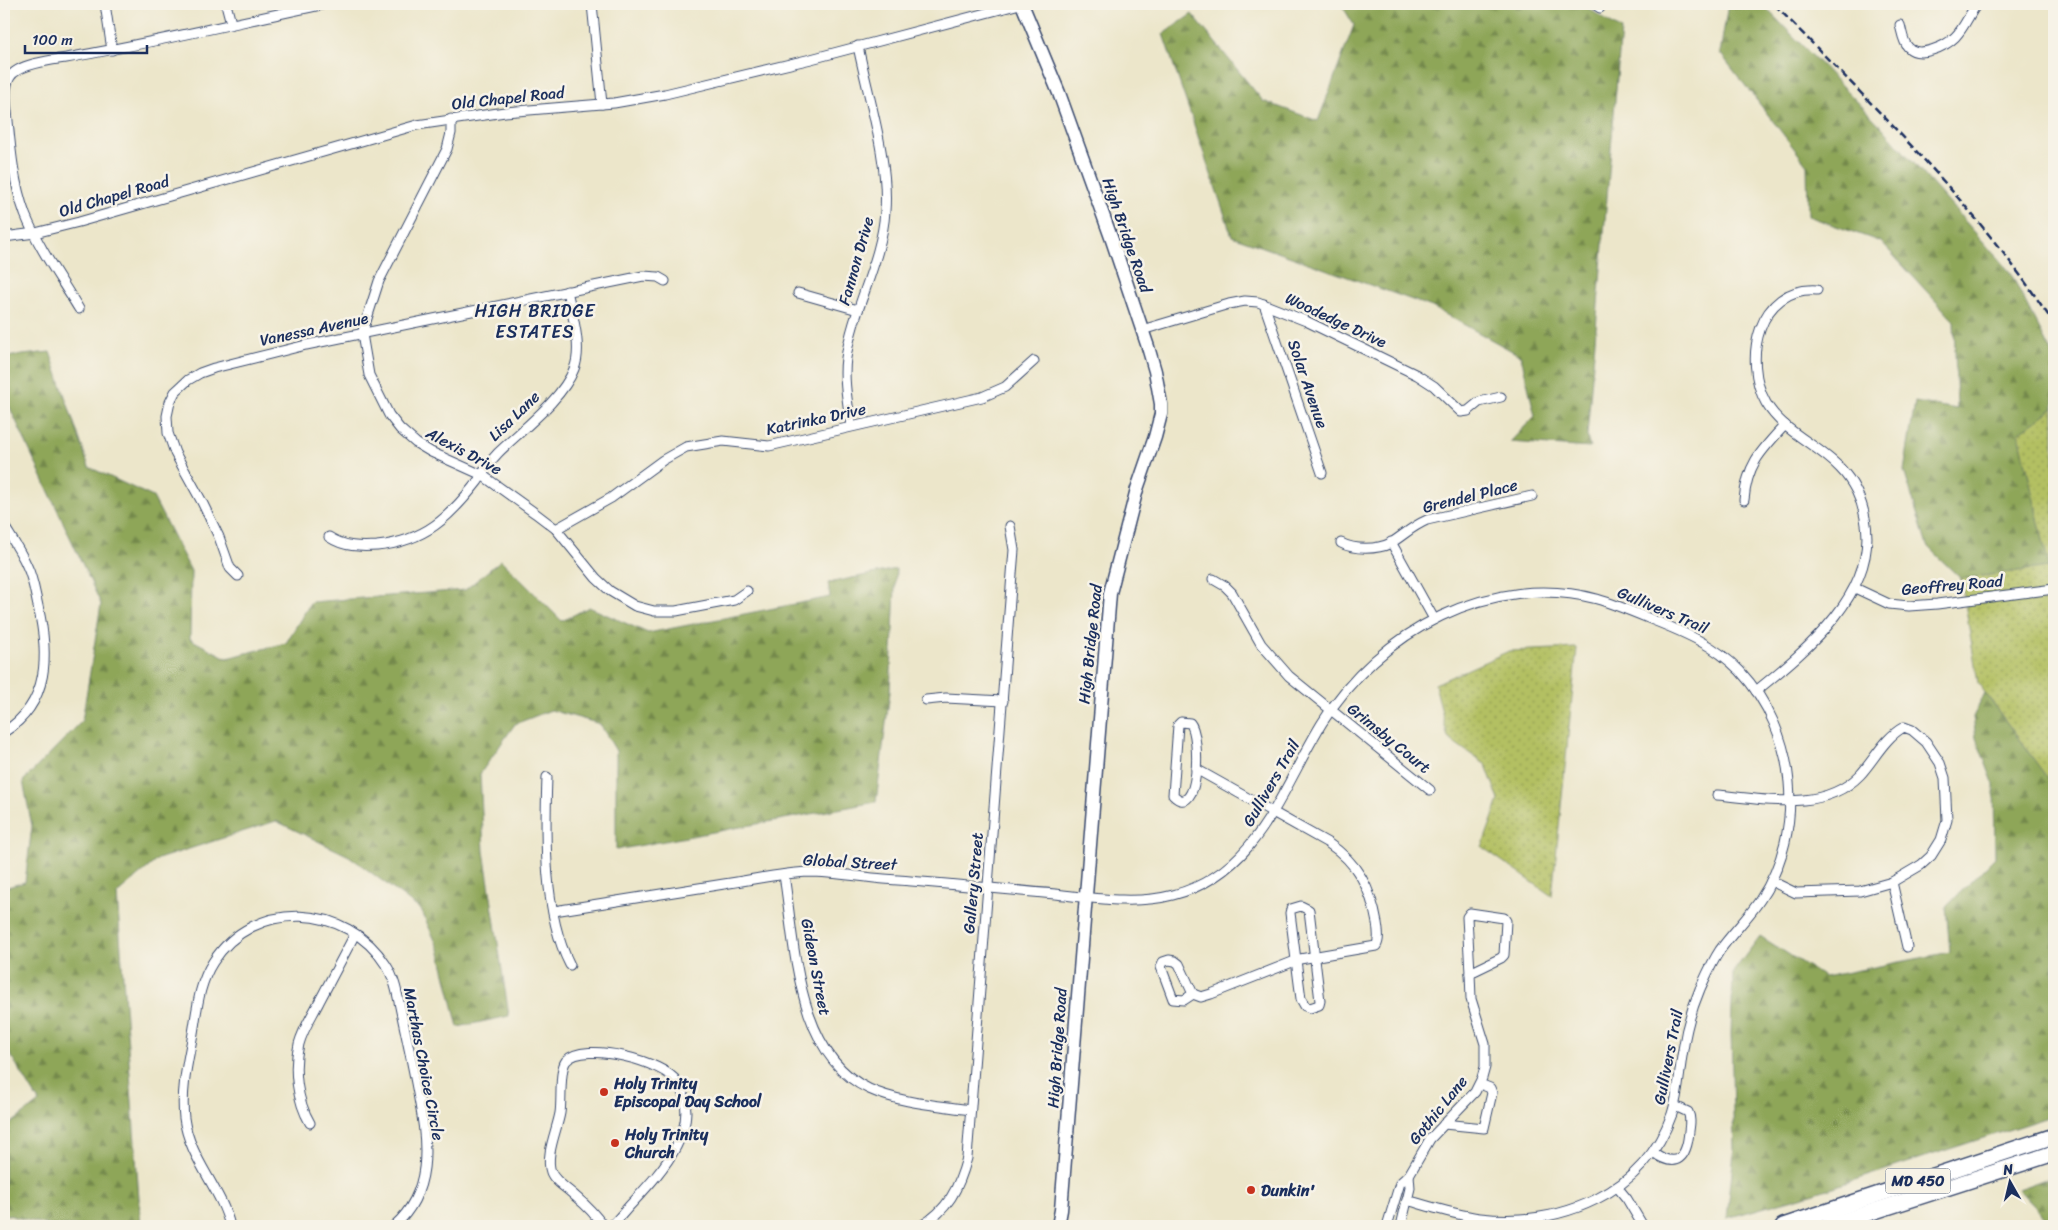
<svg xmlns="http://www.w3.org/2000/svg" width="2058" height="1230" viewBox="0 0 2058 1230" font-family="Sriracha,sans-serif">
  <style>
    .forest { fill: url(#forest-firs); stroke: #546a5b }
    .park { fill: url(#park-dots); stroke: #677860 }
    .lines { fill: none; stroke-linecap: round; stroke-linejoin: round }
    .street-casing { stroke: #3a4a6e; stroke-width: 11 }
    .secondary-casing { stroke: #3a4a6e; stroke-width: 15 }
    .primary-casing { stroke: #3a4a6e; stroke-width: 18 }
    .street { stroke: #fff; stroke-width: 9 }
    .secondary { stroke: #fff; stroke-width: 12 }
    .primary { stroke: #fff; stroke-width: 15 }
    .rail { stroke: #1b2f5e; stroke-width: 2.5; stroke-dasharray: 8 4; stroke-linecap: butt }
    .poi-dot { fill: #c8321e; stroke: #f7f3e8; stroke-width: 2 }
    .labels { text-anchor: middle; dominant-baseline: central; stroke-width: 5; stroke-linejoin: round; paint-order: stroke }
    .shield { fill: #f7f3e8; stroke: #5d6a87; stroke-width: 1 }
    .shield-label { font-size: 15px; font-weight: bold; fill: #1b2f5e }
    .street-label { font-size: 16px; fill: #1b2f5e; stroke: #f7f3e8 }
    .poi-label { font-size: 16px; font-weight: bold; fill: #1b2f5e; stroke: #f7f3e8; text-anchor: start }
    .neighbourhood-label { font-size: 18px; letter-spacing: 1px; fill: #1b2f5e; stroke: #f7f3e8 }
  </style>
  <defs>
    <pattern id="forest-firs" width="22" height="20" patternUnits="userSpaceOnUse" patternTransform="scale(1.25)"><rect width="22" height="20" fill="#8ea658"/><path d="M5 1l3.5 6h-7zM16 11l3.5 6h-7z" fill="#73884c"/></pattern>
    <pattern id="park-dots" width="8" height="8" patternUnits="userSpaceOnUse" patternTransform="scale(1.25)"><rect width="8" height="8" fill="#b3c062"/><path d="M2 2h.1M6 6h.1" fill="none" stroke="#919c54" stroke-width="1.8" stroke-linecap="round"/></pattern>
  </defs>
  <rect width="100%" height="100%" fill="#f7f3e8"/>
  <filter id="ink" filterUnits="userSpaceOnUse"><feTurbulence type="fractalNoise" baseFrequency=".02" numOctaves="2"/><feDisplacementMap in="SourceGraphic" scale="10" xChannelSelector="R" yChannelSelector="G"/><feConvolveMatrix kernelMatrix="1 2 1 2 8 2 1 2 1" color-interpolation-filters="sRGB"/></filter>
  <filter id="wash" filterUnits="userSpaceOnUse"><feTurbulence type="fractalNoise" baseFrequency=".0096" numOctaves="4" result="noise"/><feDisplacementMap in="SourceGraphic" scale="20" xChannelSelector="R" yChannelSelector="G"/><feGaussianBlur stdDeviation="1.12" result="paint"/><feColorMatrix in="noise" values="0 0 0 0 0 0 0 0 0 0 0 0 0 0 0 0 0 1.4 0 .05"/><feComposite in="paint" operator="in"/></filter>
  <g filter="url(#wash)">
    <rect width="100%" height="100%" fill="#ece6ca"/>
    <g class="forest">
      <polygon points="1341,4 1582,4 1621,30 1587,436 1590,448 1510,442 1535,416 1521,356 1432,307 1232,236 1163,34 1192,14 1263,101 1318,121 1354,25"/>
      <polygon points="1728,4 1762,4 1881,126 2010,272 2054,358 2054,408 2019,433 2049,567 1961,579 1927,546 1904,471 1915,402 1957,409 1954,321 1881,242 1808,216 1807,165 1720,53"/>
      <polygon points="50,352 89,467 153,497 191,571 190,639 227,658 286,643 311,602 465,590 501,560 562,621 589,607 648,633 830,597 828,583 896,569 890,692 876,802 616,850 616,751 600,724 551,710 515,724 480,774 484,851 509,1016 458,1027 439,949 421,910 349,856 276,821 158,859 117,894 141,1226 51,1226 4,1214 4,1129 39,1102 4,1044 4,888 25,882 32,826 23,781 82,721 101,604 4,395 4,357"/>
      <polygon points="1985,693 2054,787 2054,1115 1815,1193 1727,1218 1734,1152 1731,1033 1733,972 1760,936 1824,977 1950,952 1946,907 1995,857 1994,785 1976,738 1973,717"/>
      <polygon points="2054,1176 2054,1226 2053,1226 2018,1189"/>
    </g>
    <g class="park">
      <polygon points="2054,408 2054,787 1978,683 1961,579 2049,567 2019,433"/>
      <polygon points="1577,648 1552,896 1482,847 1499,800 1486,765 1448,738 1435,684 1509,651"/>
    </g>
  </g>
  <g filter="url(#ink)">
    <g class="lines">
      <defs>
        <g id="street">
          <polyline points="105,4 112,50"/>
          <polyline points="226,4 231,23"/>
          <polyline points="592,4 602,104"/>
          <polyline points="1594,4 1600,8"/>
          <path d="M 1900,25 C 1902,32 1903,42 1908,47 C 1919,59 1946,46 1955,37 C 1965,27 1969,14 1977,4"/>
          <polyline points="451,119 451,133 447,149 379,281 362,334 369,375 389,415 400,429 416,443 431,452 482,475 535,513 556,529 596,578 610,591 635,606 654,611 676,611 734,600 747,591"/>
          <polyline points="4,237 35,233 79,222 417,125 505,112 614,103 665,94 811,59 1020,4"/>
          <polyline points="798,293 858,310"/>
          <polyline points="1264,304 1322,473"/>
          <path d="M 79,309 C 61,279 38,247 25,214 C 14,184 11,153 8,121 C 7,108 3,88 10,77 C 18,64 52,60 66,58 C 154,43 239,22 325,4"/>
          <polyline points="1142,330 1229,304 1245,301 1258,302 1306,321 1417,375 1434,386 1461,412 1468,411 1479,402 1501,397"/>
          <path d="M 851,426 C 848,404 843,380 846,358 C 853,308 882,261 885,211 C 889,160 868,97 858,46"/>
          <path d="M 1744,500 C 1747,464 1761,451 1785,425"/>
          <path d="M 4,526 C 12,539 21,552 27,566 C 33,578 35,593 38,606 C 49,654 50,703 4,732"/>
          <polyline points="556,529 611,498 663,460 686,447 723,441 769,446 982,397 1005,387 1034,361"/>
          <path d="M 329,537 C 344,547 360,547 377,546 C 425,541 449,518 478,481 C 484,471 490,461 498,453 C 521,430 562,400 574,369 C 583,347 572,314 567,291"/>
          <polyline points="1391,542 1434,619"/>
          <path d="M 1341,543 C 1354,550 1377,550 1391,543 C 1404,535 1411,527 1427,520 L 1532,496"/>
          <polyline points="238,576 230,568 219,537 202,502 175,453 168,433 167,416 170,402 175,392 188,380 200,373 214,368 306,345 643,276 658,277 665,281"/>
          <polyline points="1213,579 1225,586 1232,593 1261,644 1289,676 1430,790"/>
          <polyline points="1855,588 1889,604 1909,606 1937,604 2054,589"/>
          <path d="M 1756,691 C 1807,650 1880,591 1865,518 C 1862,500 1853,481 1840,468 C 1817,444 1783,432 1766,403 C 1742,360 1758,286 1817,290"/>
          <polyline points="926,700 946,698 1003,701"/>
          <path d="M 1181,722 L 1190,723 C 1201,735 1200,822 1173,795 L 1178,725 Z"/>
          <path d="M 547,777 C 545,834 543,913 570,965"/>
          <path d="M 1717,795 C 1764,799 1823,813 1860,775 C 1874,760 1885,737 1904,727 L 1912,730 L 1926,742 L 1940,763 L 1945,778 L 1947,820 L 1941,840 L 1931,856 L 1921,865 L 1892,882 L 1860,891 L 1796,893 L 1771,881"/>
          <path d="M 784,875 C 795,944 796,1055 869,1089 C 900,1103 937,1105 970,1110"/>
          <polyline points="1892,882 1907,947"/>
          <polygon points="1301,906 1309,910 1320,1001 1319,1005 1310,1008 1305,1006 1301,999 1290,913 1291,909"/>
          <path d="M 554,911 C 611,902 667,893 724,884 C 752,880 781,873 809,872 C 834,872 859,877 884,879 C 941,883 998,889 1055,894 C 1093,898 1136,905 1173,895 C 1258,873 1281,790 1322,723 C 1379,631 1491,571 1597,599 C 1614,604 1631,611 1648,618 C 1681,631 1714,644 1740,671 C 1797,732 1807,830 1760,900 C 1748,918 1732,933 1720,950 C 1712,962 1706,976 1700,989 C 1692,1008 1686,1029 1683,1050 C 1679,1072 1679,1093 1672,1114 C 1644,1194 1561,1227 1480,1218 C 1455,1215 1431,1207 1407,1200"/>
          <polygon points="1470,913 1504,918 1506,921 1504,955 1501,958 1470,973 1467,917"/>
          <polygon points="1169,960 1175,961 1179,964 1193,994 1184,1000 1173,999 1161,967 1163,962"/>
          <path d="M 1193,994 L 1201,997 L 1211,994 L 1300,959 L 1376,946 C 1380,940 1378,930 1377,923 C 1371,889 1358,863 1328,843 L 1196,769"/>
          <path d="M 310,1123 C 297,1101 293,1069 299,1044 C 303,1029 312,1016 319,1002 C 331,979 343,957 355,934"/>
          <polyline points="1444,1124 1484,1128 1492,1093 1490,1088 1480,1084"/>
          <path d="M 1653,1152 C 1677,1170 1687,1157 1689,1131 C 1690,1124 1691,1118 1688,1112 L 1675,1106"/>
          <polyline points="1618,1188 1627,1199 1643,1226"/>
          <path d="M 230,1226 C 221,1188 189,1158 184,1118 C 181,1091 187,1065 192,1039 C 197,1012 198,985 213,962 C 254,898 347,903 386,965 C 396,980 398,999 402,1016 C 408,1044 414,1071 419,1099 C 428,1144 432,1193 394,1226"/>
          <path d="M 603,1226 C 596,1215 586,1205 575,1196 C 568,1189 554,1181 551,1172 C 545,1155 557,1130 560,1113 C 562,1101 559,1070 566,1061 C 584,1040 665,1062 677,1082 C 705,1125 661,1172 634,1201 C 626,1209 619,1219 611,1226"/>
          <path d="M 921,1226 C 948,1210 959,1188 967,1158 L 1012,574 L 1014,550 L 1010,526"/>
          <polyline points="1387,1226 1400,1183 1409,1175 1430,1139 1475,1092 1482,1078 1485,1067 1485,1044 1471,999 1470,973"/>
          <polyline points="1401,1226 1410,1188 1409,1175"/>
        </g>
        <polyline id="secondary" points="1022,4 1059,93 1112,240 1148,347 1155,371 1161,404 1161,414 1155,437 1137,489 1110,593 1061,1210 1058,1226"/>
        <g id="primary">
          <polyline points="1783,1226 2054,1136"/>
          <polyline points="1828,1226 2054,1153"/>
        </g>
      </defs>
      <use href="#street" class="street-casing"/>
      <use href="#secondary" class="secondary-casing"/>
      <use href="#primary" class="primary-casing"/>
      <use href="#street" class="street"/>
      <use href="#secondary" class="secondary"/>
      <use href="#primary" class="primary"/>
      <path class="rail" d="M 1774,4 C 1873,106 1976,204 2054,324"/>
    </g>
  </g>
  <g class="poi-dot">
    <circle cx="604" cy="1092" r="5"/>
    <circle cx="615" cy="1143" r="5"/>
    <circle cx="1251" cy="1190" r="5"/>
  </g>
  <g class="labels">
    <rect class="shield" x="1885.5" y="1168.5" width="65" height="25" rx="4"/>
    <g class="shield-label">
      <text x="1918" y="1181">MD 450</text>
    </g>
    <g class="street-label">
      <text transform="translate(508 98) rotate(-6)">Old Chapel Road</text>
      <text transform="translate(114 196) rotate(-16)">Old Chapel Road</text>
      <text transform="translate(1127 235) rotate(71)">High Bridge Road</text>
      <text transform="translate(856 261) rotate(-74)">Fannon Drive</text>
      <text transform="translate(1336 320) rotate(25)">Woodedge Drive</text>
      <text transform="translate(314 329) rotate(-12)">Vanessa Avenue</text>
      <text transform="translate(1308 384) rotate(71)">Solar Avenue</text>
      <text transform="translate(514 416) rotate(-44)">Lisa Lane</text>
      <text transform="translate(816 419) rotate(-12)">Katrinka Drive</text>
      <text transform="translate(464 451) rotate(28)">Alexis Drive</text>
      <text transform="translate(1470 496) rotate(-14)">Grendel Place</text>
      <text transform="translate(1952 585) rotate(-5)">Geoffrey Road</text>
      <text transform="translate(1663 610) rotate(23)">Gullivers Trail</text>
      <text transform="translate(1090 644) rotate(-84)">High Bridge Road</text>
      <text transform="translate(1389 738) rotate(39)">Grimsby Court</text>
      <text transform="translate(1271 783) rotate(-60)">Gullivers Trail</text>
      <text transform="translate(850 862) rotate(3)">Global Street</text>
      <text transform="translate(973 883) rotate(-85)">Gallery Street</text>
      <text transform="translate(816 967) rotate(79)">Gideon Street</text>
      <text transform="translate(1057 1048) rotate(-86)">High Bridge Road</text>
      <text transform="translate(1668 1057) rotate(-79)">Gullivers Trail</text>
      <text transform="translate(424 1064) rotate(79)">Marthas Choice Circle</text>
      <text transform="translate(1438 1110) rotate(-51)">Gothic Lane</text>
    </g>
    <g class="poi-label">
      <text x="614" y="1083">Holy Trinity<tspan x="614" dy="18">Episcopal Day School</tspan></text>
      <text x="625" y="1134">Holy Trinity<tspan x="625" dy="18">Church</tspan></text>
      <text x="1261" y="1190">Dunkin'</text>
    </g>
    <g class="neighbourhood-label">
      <text x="535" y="311">HIGH BRIDGE<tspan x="535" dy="21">ESTATES</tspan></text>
    </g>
  </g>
  <rect width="2058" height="1230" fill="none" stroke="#f7f3e8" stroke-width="20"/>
  <g transform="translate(2010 1182) rotate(352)" stroke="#f7f3e8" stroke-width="4" paint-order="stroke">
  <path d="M0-4L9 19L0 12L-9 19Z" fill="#1b2f5e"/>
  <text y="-8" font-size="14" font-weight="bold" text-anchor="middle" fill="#1b2f5e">N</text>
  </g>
  <path d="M25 45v8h122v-8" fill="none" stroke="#1b2f5e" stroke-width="2.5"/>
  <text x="32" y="45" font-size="15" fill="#1b2f5e" stroke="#f7f3e8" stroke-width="4" paint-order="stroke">100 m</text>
</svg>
